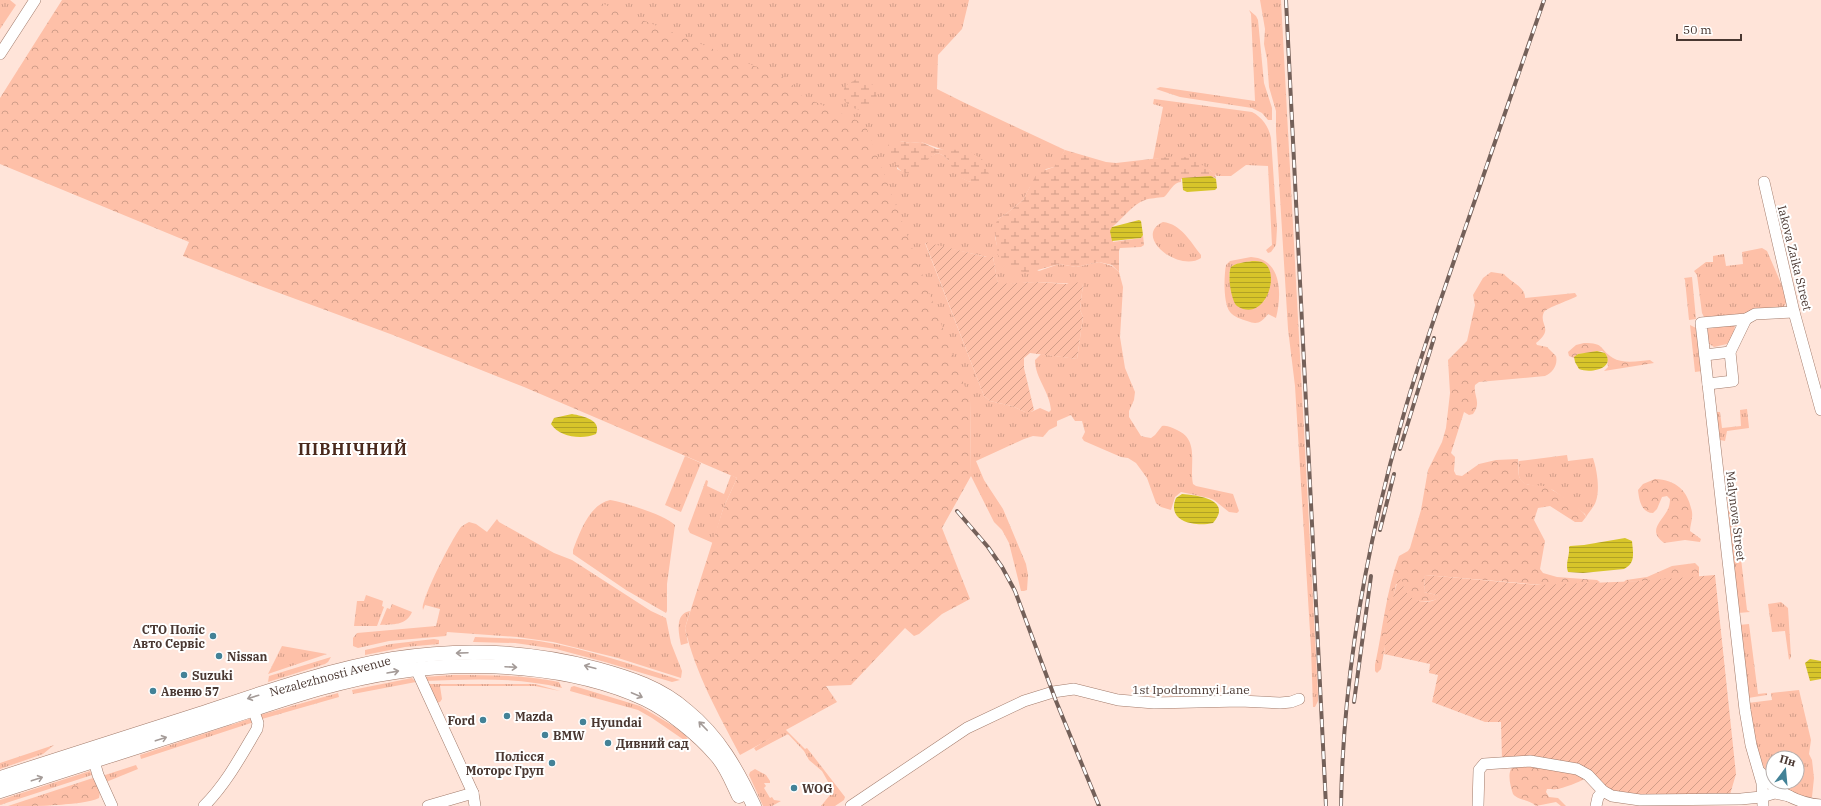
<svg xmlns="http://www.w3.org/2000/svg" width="1821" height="806" viewBox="0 0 1821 806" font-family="'IBM Plex Serif',serif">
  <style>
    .grass { fill: url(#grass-tufts); fill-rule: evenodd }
    .forest { fill: url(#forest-crowns) }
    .wetland { fill: url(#wetland-marsh) }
    .garden { fill: url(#garden-furrows) }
    .water { fill: url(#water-rules) }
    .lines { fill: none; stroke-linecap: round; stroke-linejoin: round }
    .minor-casing { stroke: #a27b6b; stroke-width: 12 }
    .major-casing { stroke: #a27b6b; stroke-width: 15 }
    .minor { stroke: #fff; stroke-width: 11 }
    .major { stroke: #fff; stroke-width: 14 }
    .rail-casing { stroke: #746059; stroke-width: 4 }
    .rail { stroke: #fff; stroke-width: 2.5; stroke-dasharray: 8; stroke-linecap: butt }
    .oneway { stroke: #a49b98 }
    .poi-dot { fill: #438297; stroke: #fff; stroke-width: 1.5 }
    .labels { text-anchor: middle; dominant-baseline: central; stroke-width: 4; stroke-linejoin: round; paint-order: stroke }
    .street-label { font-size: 12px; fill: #493731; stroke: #fff }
    .poi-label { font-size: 12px; font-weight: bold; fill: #493731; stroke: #fff; text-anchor: start }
    .district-label { font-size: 16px; font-weight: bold; letter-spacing: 1px; fill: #4a291c; stroke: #fff }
  </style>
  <defs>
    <pattern id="grass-tufts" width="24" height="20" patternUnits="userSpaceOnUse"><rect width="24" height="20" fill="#fec0a8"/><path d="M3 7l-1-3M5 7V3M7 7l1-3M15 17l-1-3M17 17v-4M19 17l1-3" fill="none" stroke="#d09d89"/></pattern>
    <pattern id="forest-crowns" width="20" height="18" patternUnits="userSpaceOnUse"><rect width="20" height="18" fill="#fec0a8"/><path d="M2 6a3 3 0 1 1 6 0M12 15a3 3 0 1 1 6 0" fill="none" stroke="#d09d89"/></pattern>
    <pattern id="wetland-marsh" width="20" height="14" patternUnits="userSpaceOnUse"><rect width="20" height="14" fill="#fec0a8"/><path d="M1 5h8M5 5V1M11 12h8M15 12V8" fill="none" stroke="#d09d89"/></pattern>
    <pattern id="garden-furrows" width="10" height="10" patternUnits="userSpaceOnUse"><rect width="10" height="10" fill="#fec0a8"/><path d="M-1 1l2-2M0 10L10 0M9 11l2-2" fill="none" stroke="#d09d89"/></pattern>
    <pattern id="water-rules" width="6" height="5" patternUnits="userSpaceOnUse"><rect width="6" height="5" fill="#d7c52a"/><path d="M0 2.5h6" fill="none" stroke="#b0a125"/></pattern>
  </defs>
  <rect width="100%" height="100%" fill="#ffe4d9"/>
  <g class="grass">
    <polygon points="0,0 10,0 16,5 0,29"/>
    <path d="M 571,0 L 969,0 L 962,29 L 938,55 L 937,89 L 965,103 L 1065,150 L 1057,164 L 1054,167 L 1046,169 L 1030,187 L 1023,200 L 1006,214 L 998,219 L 995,237 L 998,250 L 1039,271 L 1059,264 L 1076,267 L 1099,262 L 1112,266 L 1119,272 L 1123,287 L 1120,337 L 1125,368 L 1135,392 L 1134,400 L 1129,411 L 1129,417 L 1141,436 L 1145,437 L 1151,438 L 1155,435 L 1162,426 C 1168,425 1172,428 1177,430 C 1200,440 1189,465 1193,484 L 1196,486 L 1233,494 L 1239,511 L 1237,513 L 1229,512 L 1214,500 L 1209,498 L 1181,492 L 1175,497 L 1171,510 L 1161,507 L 1156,503 L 1147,478 L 1136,463 L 1128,458 L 1121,457 L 1084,441 L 1082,438 L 1085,432 L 1082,421 L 1075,421 L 1071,415 L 1057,421 L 1057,426 L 1049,430 L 1043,437 L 1033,436 L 1024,439 L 976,461 L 984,480 L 1003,509 L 1026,564 L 1028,575 L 1027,590 L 1024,591 L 1021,591 L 1009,543 L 1002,530 L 994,522 L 971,476 L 970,400 ZM 900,141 L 910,143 L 921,142 L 944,150 L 972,182 C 949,177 955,157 937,153 C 921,160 918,180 897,169 ZM 925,243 L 987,257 L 993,257 L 998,285 L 1034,282 L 1083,284 L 1080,310 L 1083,317 L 1077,359 L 1041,354 L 1035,360 C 1035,378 1050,392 1051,410 L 1049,412 L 1040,408 L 1031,412 L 1025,412 L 1012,406 L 990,401 L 984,396 Z"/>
    <polygon points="1260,0 1281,0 1318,693 1318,701 1315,707 1313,707 1311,648 1295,386 1288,329 1276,131 1276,111 1269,87 1267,59 1264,44 1265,29"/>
    <polygon points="1249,10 1256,16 1258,20 1264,83 1272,108 1272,120 1268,120 1262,113 1252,108 1180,97 1156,89 1160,87 1255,101 1251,14"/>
    <path d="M 1154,99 L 1252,112 C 1262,117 1269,127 1271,138 L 1277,228 L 1276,245 L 1271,252 L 1268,253 L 1266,250 L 1272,245 L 1268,166 L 1246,165 L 1231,176 L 1217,176 L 1210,170 L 1164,158 L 1153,159 L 1163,107 L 1153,104 Z"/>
    <path d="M 1163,222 C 1181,224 1190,241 1201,255 L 1201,258 C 1179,273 1132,236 1163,222 Z"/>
    <path d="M 1757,249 L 1762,248 L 1767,251 L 1786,295 C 1787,301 1787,304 1782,308 L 1758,308 L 1740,316 L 1704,317 L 1702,313 L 1697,275 L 1694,271 L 1706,262 L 1713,262 L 1713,256 L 1724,254 L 1726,266 L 1743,264 L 1742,252 Z"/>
    <path d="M 1251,257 C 1282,259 1282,294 1276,318 L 1268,314 C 1261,323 1257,325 1247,321 C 1241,319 1234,317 1230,312 C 1223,303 1224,276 1226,265 L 1230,261 ZM 1252,261 L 1265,300 L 1253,308 C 1245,300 1219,278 1233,266 C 1237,263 1247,262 1252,261 Z"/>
    <polygon points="1692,277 1696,319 1689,320 1685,280 1684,278"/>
    <polygon points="1690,325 1696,328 1702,371 1695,372"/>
    <polygon points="1733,325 1735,326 1733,335 1727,344 1714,347 1708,343 1706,331 1707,329"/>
    <polygon points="1747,409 1749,428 1727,431 1725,441 1720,440 1715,412 1720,412 1722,428 1741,426 1740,410"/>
    <path d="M 1567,455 L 1568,461 L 1593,458 C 1597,470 1600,489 1596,501 C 1594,507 1589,512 1586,517 L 1585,514 L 1553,490 L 1525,484 C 1516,478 1519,470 1519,461 Z"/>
    <polygon points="685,456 701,463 681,512 665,505"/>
    <polygon points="731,475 737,478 723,509 713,543 690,533 688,529 706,480 708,481 707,486 724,494"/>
    <polygon points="1733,490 1747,610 1750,612 1738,613 1726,492"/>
    <path d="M 610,500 C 623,502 665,515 675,525 L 667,584 L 667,611 L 666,613 L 626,590 L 573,554 L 573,550 C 580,532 589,505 610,500 Z"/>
    <path d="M 497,519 L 499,522 L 554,553 L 572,560 L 651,611 L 666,618 L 671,643 L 682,671 L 681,678 L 618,658 L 553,642 L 517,637 L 447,632 L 446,636 L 389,641 L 358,648 L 353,646 L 353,638 L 357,633 L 436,626 L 440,609 L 425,605 L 423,610 C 420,601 453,537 461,527 C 463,525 466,524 469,522 L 476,524 L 487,532 Z"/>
    <polygon points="366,595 383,601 382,606 384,607 377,626 354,626 357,601 364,601"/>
    <polygon points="1781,602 1788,608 1791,657 1789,660 1785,631 1772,632 1768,604"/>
    <path d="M 392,604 L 412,612 C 406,626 393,624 380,625 L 387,608 L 390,609 Z"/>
    <path d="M 690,611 L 685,628 L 688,643 L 681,645 C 679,633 674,614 690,611 Z"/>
    <polygon points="1749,624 1758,694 1767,693 1767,695 1748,698 1739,625"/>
    <path d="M 475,637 C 496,638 518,638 539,641 C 587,649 634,665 680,680 L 672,682 L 605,662 L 556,649 L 515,643 L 473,642 Z"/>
    <polygon points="434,639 439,640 439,644 405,647 365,655 365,650 391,644"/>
    <polygon points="282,646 327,654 268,674"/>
    <polygon points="331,657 328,662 325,664 268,682 269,676"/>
    <path d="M 453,675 C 489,675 524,675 559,682 L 562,688 C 517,677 471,679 425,681 L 424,677 Z"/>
    <polygon points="412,678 416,682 353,694 352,690"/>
    <polygon points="427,684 535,684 560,691 535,686 440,686 442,699 440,702 437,703"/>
    <polygon points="574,686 640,706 675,727 685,735 689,741 684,740 652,718 638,710 570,691 571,687"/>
    <path d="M 1799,690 L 1811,740 L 1809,754 L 1812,760 L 1814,778 L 1812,797 C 1799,801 1786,789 1776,782 L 1797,782 L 1797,758 L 1773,758 L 1773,779 C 1754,760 1753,729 1748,703 L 1772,700 L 1771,693 Z"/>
    <polygon points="338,693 339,697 262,719 260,715"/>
    <polygon points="252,718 254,722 141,759 140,755"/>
    <polygon points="785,729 805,749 807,748 845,797 844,800 835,806 821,806 830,795 831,787 822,771 809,760 804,751 788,734 756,751 754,748"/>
    <polygon points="54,745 43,754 0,769 0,763"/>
    <polygon points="136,765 138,769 106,782 102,776"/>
    <polygon points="755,769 766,775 770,781 770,783 764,783 766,786 764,788 770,798 772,797 774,800 781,801 772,806 763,806 749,775 750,772"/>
    <polygon points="90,771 92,775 0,805 0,800"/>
    <path d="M 93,778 L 100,791 L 99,798 C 82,806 29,806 8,806 Z"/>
  </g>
  <g class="forest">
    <path d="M 62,0 L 594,0 L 752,65 L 778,74 L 787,79 L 802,96 L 865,124 L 970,400 L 971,476 L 942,528 L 970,599 L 942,614 L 919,634 L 914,636 L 905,628 L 851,685 L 826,686 L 837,702 L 740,755 C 719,715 695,673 685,628 L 723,509 L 737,478 L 524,387 L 393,335 L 255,284 L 183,256 L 189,242 L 0,164 L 0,98 Z"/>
    <path d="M 1491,272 L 1504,274 C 1510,282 1526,287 1525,298 L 1575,293 L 1577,296 C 1573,299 1546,308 1544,312 C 1538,325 1555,328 1536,343 L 1537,345 L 1547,347 L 1556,356 C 1558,365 1553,372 1545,376 L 1479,382 L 1475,385 C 1473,396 1482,402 1473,414 L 1469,415 L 1464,412 L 1451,453 L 1455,457 L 1454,471 L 1456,475 L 1462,476 L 1479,464 L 1496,460 L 1518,459 C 1520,466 1516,473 1521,480 C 1526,487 1537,485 1544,486 C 1552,488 1584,510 1586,517 L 1582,522 L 1575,522 L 1550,506 L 1538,508 L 1534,520 L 1545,541 L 1540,569 L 1543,573 L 1557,577 L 1597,580 L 1600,582 L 1590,589 L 1425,575 L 1424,592 L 1437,595 L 1439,598 C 1430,603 1415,603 1408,596 C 1406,593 1404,588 1402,584 L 1396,584 L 1381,669 L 1377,673 L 1375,671 L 1375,665 C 1383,628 1386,592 1399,556 L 1408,551 L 1410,548 L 1421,510 L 1428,470 L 1442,442 L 1446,428 L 1450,393 L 1448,360 L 1467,341 L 1475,305 L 1473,295 L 1483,278 Z"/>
    <path d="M 1584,343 C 1605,343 1598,348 1613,358 C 1622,364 1640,361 1650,360 L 1654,363 L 1604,371 L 1608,367 C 1607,360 1609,355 1602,351 L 1578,354 L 1574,358 L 1569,356 L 1568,352 L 1576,345 Z"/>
    <path d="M 1655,479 C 1677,480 1688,491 1692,512 C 1693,519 1690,525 1690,531 L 1701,539 L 1700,542 L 1685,540 L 1664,543 C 1648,531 1660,523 1667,511 C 1669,508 1670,503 1670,499 L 1667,496 L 1662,497 L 1657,509 L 1653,513 C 1641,513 1639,499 1638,490 L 1643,484 Z"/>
    <polygon points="1695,563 1699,567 1699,579 1624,582 1626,580 1647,577 1672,566"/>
    <path d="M 1515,765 L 1567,770 L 1585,778 C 1583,781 1561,789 1557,789 C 1554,790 1551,789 1547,789 L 1546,792 L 1549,797 L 1558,798 L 1566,806 L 1561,806 L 1556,802 L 1536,806 C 1529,799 1519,801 1513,794 C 1510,785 1506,770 1515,765 Z"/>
    <path d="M 90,780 L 94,782 L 99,792 L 99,795 C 83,806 37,806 16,806 Z"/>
  </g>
  <g class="wetland">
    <path d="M 858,78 C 876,81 883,96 870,110 C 858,111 847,108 842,96 L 845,86 Z"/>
    <path d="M 900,141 L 910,143 L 921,142 L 936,149 L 961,150 L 972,153 L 983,160 L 989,174 L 987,180 L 983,183 C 977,182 970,183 965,180 C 948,173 954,157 937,153 C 927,158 926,164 918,170 C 901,182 890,159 888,145 L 892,142 Z"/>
    <path d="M 1065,150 L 1106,162 L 1116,163 L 1177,156 L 1191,158 L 1210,170 L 1215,174 L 1216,179 L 1214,177 L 1181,179 L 1181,182 C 1173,182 1170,192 1164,197 C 1158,198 1150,198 1145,200 C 1131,205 1123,219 1112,227 L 1113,242 L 1141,238 L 1143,235 L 1144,245 L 1141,247 L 1120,248 L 1119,251 L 1119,272 L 1112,265 L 1099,262 L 1076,267 L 1059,264 L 1027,273 L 1011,269 L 1003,264 L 998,255 L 994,227 L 998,219 L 1006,214 L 1023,200 L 1037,173 L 1054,167 Z"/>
  </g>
  <g class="garden">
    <polygon points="925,242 986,257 993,257 998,284 1035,282 1067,284 1072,281 1083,284 1080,310 1083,317 1077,359 1030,353 1024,358 1024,368 1034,410 1031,412 1025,412 1012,406 990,401 984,396"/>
    <path d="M 1425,575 L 1538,585 L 1641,581 L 1715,575 L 1736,774 L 1729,798 L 1651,798 L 1611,791 L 1596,778 L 1502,760 L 1501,722 L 1485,722 L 1432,702 L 1438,675 L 1429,673 L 1430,664 L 1384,654 L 1388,617 L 1398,579 L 1402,580 C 1404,598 1423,608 1438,598 L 1437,595 L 1424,592 Z"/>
  </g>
  <g class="water">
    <polygon points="1211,176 1216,179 1217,188 1215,190 1187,192 1183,190 1182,178"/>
    <polygon points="1139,220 1141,221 1143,235 1141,238 1112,241 1110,231 1112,227"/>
    <path d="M 1252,261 C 1256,261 1260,261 1264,263 C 1281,273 1265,324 1237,306 C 1231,301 1227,273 1231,267 C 1235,263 1246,262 1252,261 Z"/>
    <path d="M 1597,351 L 1605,353 C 1616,368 1591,374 1579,369 L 1575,362 L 1574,357 L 1578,354 Z"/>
    <path d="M 572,414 C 583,416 602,420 596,434 C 582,440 559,437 551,424 L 554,418 Z"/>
    <path d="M 1182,494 C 1198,495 1233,500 1213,523 C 1195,527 1166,522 1176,498 Z"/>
    <path d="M 1625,538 L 1632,541 C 1633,553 1636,563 1624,569 L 1583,573 L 1568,572 C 1565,563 1570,556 1569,547 L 1570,546 L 1584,545 Z"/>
    <polygon points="1810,659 1821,661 1821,679 1810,681 1805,663"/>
  </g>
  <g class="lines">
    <defs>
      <g id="minor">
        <polyline points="0,54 35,0"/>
        <polyline points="1764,182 1794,312 1821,410"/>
        <polyline points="1705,355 1730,352"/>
        <polyline points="1708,384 1733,381 1730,352 1746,319"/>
        <polyline points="416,669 473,793 475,806"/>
        <polyline points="94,761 98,775 112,806"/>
        <path d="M 1761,773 C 1774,791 1799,804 1821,805"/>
        <path d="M 204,806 C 226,784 241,756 257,729 L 258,723 L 253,709"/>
        <polyline points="428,806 473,793"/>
        <polyline points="851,806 967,728 1024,701 1053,692 1074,689 1118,700 1154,703 1240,701 1280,703 1291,702 1299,699"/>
        <polyline points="1478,806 1479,770 1484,764 1530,761 1577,769 1588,775 1603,791 1612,796 1640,800 1741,799 1761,797 1775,793 1789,796"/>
        <polyline points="1596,806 1598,797 1603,791"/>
        <polyline points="1763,806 1762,783 1751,745 1745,710 1701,323 1746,319 1755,314 1794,312"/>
      </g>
      <g id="major">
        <path d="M 0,778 C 67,757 133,735 200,714 C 263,693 327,670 393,659 C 461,648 531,651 597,669 C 630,678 661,688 687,711 C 719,737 737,770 754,806"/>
        <path d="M 0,791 C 76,767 151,742 227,718 C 282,700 338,680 395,672 C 473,660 573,665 645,699 C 668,710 699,735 715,754 C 726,765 732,782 739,796"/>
      </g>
    </defs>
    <use href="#minor" class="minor-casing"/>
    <use href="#major" class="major-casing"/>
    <use href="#minor" class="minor"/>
    <use href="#major" class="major"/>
    <defs>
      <g id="rail">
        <polyline points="1286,0 1326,806"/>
        <polyline points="1400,449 1434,338"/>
        <polyline points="957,511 988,547 1002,567 1015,591 1056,701 1099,806"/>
        <polyline points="1380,530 1394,474"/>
        <polyline points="1354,702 1371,576"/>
        <path d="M 1341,806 C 1343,675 1367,543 1403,417 C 1418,363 1437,311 1455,258 C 1484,172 1515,86 1544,0"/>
      </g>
    </defs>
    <use href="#rail" class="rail-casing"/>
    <use href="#rail" class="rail"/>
  </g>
  <defs><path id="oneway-shaft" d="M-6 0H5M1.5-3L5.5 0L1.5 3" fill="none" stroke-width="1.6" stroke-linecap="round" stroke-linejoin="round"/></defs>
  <g class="oneway">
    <use href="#oneway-shaft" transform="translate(462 653) rotate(178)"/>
    <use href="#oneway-shaft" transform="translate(511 667) rotate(3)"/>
    <use href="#oneway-shaft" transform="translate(590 667) rotate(-165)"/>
    <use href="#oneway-shaft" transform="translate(393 672) rotate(-10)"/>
    <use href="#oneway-shaft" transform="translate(637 695) rotate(23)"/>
    <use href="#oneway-shaft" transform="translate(253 697) rotate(163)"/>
    <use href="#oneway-shaft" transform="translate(703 726) rotate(-134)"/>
    <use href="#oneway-shaft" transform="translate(161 739) rotate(-18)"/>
    <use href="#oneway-shaft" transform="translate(37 779) rotate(-18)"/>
  </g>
  <g class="poi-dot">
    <circle cx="213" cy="636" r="4"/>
    <circle cx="219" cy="656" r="4"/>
    <circle cx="184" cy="675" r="4"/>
    <circle cx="153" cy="691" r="4"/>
    <circle cx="507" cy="716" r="4"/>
    <circle cx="483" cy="720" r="4"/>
    <circle cx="583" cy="722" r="4"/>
    <circle cx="545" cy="735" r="4"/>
    <circle cx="608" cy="743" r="4"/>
    <circle cx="552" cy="763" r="4"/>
    <circle cx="794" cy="788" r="4"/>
  </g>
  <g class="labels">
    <g class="street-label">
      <text transform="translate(1795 258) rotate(76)">Iakova Zaika Street</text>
      <text transform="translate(1736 516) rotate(83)">Malynova Street</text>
      <text transform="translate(330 676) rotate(-15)">Nezalezhnosti Avenue</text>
      <text x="1191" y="689">1st Ipodromnyi Lane</text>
    </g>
    <g class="poi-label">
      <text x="205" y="629" text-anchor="end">СТО Поліс<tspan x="205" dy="14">Авто Сервіс</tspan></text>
      <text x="227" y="656">Nissan</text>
      <text x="192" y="675">Suzuki</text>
      <text x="161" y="691">Авеню 57</text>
      <text x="515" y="716">Mazda</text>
      <text x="475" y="720" text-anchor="end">Ford</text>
      <text x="591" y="722">Hyundai</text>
      <text x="553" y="735">BMW</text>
      <text x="616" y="743">Дивний сад</text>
      <text x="544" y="756" text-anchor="end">Полісся<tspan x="544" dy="14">Моторс Груп</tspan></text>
      <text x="802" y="788">WOG</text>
    </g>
    <g class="district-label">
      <text x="353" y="449">ПІВНІЧНИЙ</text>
    </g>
  </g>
  <g transform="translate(1785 770) rotate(16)"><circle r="19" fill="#ffffff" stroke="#b6afad"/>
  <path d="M0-3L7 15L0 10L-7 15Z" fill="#438297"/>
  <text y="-6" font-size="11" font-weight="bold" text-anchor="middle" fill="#493731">Пн</text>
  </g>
  <path d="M1677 34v6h64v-6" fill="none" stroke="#493731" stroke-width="2"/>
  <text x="1683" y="34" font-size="12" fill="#493731" stroke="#ffffff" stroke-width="3" paint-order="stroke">50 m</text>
</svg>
